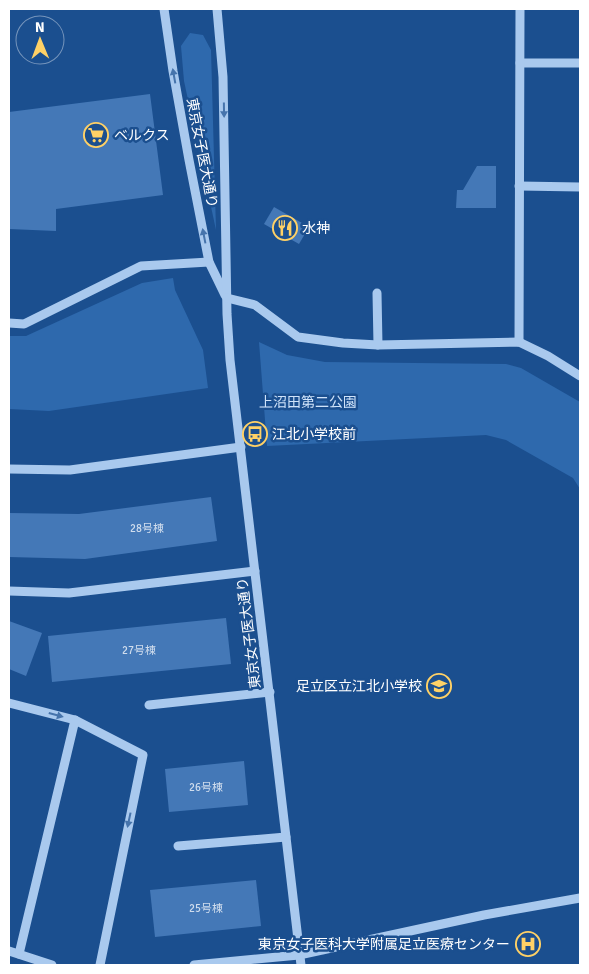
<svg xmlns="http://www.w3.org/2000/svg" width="589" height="974" viewBox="0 0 589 974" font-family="Signika,'Noto Sans JP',sans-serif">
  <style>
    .green { fill: #2e69ad }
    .building { fill: #4478b7 }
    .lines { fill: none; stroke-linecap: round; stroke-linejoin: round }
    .minor { stroke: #a9c9ee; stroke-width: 9 }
    .oneway { fill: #4674ac }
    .labels { text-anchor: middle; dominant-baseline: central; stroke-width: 5; stroke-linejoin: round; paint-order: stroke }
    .number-label { font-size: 11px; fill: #d0dded }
    .poi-label { font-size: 14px; fill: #fff; stroke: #1b4f8f; text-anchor: start }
    .street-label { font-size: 14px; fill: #fff; stroke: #1b4f8f }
    .park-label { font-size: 14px; fill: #cfe3fa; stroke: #1b4f8f }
  </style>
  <rect width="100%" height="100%" fill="#1b4f8f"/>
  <g class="green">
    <polygon points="190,33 203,35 211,50 216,230 184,81 181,46"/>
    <polygon points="173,278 175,290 203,350 208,388 49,411 9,409 9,336 26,336 142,283"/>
    <polygon points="259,342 287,355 325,362 506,364 521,368 580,402 580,489 573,478 506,440 486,435 267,446"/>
  </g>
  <g class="building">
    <polygon points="150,94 163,195 56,209 56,231 9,229 9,112"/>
    <polygon points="477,166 496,166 496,208 456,208 457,190 463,190"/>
    <polygon points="274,207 309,227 299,244 264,224"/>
    <polygon points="211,497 217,541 85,559 9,557 9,513 79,514"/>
    <polygon points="226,618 231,664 52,682 48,636"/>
    <polygon points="9,621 42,633 26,676 9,669"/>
    <polygon points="244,761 248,805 169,812 165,769"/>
    <polygon points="256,880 261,926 155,937 150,890"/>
  </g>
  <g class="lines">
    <g class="minor">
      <polyline points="164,9 173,71 189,160 209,262 225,295"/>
      <polyline points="217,9 223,77 227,314 230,360 301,965"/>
      <polyline points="520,63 580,63"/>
      <polyline points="519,186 580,187"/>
      <polyline points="377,293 378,345"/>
      <polyline points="227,298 255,305 298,337 343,343 378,345 519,342 548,356 580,376"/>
      <polyline points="9,323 24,324 141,266 209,262"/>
      <polyline points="519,342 520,9"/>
      <polyline points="9,469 70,470 241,447"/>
      <polyline points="9,591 69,593 255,571"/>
      <polyline points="9,703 75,720 143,755 100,965"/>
      <polyline points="149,705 270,692"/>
      <polyline points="178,846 286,837"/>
      <polyline points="9,951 52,965"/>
      <polyline points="19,954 75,720"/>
      <polyline points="194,965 299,955 484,915 580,898"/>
    </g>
  </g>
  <defs><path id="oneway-solid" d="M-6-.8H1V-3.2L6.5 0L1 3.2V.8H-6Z" transform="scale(1.25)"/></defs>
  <g class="oneway">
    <use href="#oneway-solid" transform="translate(174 76) rotate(-100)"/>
    <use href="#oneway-solid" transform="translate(224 110) rotate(89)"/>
    <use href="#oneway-solid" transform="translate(204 236) rotate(-101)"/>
    <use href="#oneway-solid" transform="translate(56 715) rotate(15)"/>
    <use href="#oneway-solid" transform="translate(129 820) rotate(102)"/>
  </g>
  <defs>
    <symbol id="supermarket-ring" viewBox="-11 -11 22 22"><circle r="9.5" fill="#1b4f8f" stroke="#ffd166" stroke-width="1.5"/><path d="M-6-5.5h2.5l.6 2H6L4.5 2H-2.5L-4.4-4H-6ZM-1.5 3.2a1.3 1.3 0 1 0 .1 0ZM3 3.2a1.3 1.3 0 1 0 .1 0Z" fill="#ffd166"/></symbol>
    <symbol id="restaurant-ring" viewBox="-11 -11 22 22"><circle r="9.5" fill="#1b4f8f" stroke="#ffd166" stroke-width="1.5"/><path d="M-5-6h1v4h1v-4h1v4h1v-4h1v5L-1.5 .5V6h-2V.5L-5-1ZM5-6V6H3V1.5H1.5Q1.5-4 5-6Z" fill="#ffd166"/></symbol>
    <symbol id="bus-ring" viewBox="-11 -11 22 22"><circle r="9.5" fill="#1b4f8f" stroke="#ffd166" stroke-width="1.5"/><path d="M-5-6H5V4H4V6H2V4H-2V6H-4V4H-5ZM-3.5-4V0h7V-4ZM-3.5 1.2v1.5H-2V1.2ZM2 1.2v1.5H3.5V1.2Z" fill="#ffd166"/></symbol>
    <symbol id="school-ring" viewBox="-11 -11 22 22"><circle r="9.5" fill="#1b4f8f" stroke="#ffd166" stroke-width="1.5"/><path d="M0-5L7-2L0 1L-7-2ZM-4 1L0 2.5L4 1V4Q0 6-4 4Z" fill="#ffd166"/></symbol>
    <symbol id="hospital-ring" viewBox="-11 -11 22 22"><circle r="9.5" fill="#1b4f8f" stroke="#ffd166" stroke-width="1.5"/><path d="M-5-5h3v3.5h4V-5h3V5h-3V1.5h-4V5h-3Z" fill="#ffd166"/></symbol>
  </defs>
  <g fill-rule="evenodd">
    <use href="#supermarket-ring" x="82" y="121" width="28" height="28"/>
    <use href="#restaurant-ring" x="271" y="214" width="28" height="28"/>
    <use href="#bus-ring" x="241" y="420" width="28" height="28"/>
    <use href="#school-ring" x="425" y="672" width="28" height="28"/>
    <use href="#hospital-ring" x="514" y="930" width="28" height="28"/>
  </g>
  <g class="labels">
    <g class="number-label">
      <text x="147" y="528">28号棟</text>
      <text x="139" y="650">27号棟</text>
      <text x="206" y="787">26号棟</text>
      <text x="206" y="908">25号棟</text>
    </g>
    <g class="poi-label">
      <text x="114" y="135">ベルクス</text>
      <text x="302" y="228">水神</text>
      <text x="272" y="434">江北小学校前</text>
      <text x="422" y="686" text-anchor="end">足立区立江北小学校</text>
      <text x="510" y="944" text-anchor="end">東京女子医科大学附属足立医療センター</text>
    </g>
    <g class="street-label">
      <text transform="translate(202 153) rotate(79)">東京女子医大通り</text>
      <text transform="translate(249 633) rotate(-97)">東京女子医大通り</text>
    </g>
    <g class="park-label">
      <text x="308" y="402">上沼田第二公園</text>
    </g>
  </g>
  <rect width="589" height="974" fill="none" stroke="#ffffff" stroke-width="20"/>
  <g transform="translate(40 40) rotate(359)"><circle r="24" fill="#1b4f8f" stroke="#7695bc"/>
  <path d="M0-4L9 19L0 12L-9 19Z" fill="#ffd166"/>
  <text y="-8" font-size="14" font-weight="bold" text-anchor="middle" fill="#ffffff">N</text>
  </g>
</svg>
